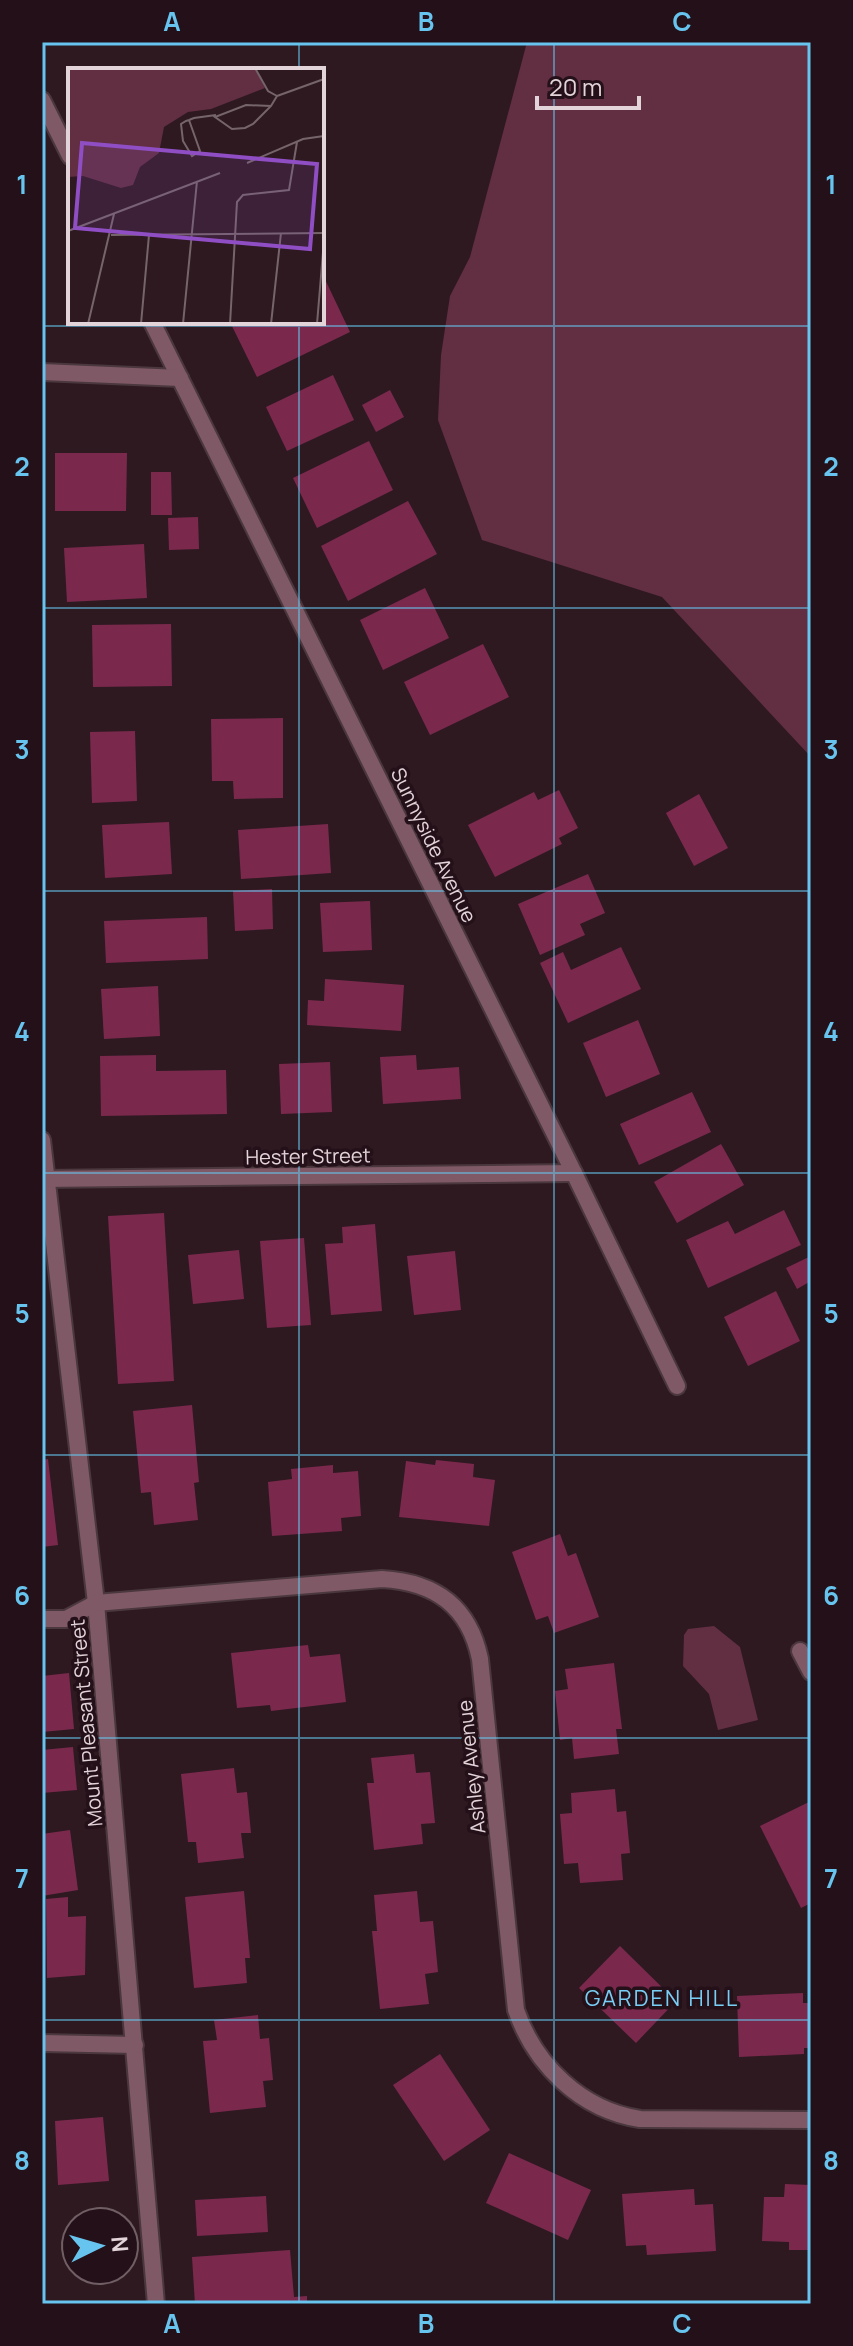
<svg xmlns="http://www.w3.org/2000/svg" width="853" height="2346" viewBox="0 0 853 2346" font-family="Manrope,sans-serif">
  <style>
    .green { fill: #612e42 }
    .building { fill: #7a294d }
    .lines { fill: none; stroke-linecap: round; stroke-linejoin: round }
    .minor-casing { stroke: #4b373e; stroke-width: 20 }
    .minor { stroke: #7f5966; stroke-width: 16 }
    .grid { fill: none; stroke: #66c4ef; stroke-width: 2; stroke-opacity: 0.55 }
    .labels { text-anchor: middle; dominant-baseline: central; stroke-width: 7; stroke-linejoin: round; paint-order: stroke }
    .street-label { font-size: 20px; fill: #e3d4d9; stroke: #241018 }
    .neighbourhood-label { font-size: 22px; letter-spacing: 2px; fill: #79cef6; stroke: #241018 }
    .inset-road { fill: none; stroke: #76646b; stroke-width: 2 }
    .view { fill: #904ec4; fill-opacity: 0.15; stroke: #904ec4; stroke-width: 4 }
    .inset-edge { fill: none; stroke: #e3d4d9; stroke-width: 4 }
    .neatline { fill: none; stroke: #66c4ef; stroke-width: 3 }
    .grid-label { font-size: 26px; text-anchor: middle; font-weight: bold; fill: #66c4ef }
  </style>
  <rect width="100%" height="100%" fill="#2e1921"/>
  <g class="green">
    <polygon points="527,42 811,42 811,757 662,597 482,540 438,420 441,355 450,296 470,257"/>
    <polygon points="714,1626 740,1647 758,1720 718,1730 709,1694 683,1666 684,1635 688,1629"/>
  </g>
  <g class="building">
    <polygon points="322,273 350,332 257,377 230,322 322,322"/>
    <polygon points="333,375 354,420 287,451 266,407"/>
    <polygon points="390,390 404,417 376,432 362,405"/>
    <polygon points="369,441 393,490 317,528 293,478"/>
    <polygon points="55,453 127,453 126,511 55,511"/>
    <polygon points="151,472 171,472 172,515 151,515"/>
    <polygon points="408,501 437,554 348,601 321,546"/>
    <polygon points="198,517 199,549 169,550 168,518"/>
    <polygon points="144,544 147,598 67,602 64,548"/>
    <polygon points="425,588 449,638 383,670 360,620"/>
    <polygon points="171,624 172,686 93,687 92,625"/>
    <polygon points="483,644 509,697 430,735 404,682"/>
    <polygon points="283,718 283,798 234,799 233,781 212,781 211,719"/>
    <polygon points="135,731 137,801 92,803 90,732"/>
    <polygon points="559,790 578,828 559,838 562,844 495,877 468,825 534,792 538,800"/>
    <polygon points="699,794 728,848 694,866 666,813"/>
    <polygon points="169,822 172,874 105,878 102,825"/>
    <polygon points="328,824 331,873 241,879 238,830"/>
    <polygon points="588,874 605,913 580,924 585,935 540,955 518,904"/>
    <polygon points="272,889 273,929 235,931 233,891"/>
    <polygon points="370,901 372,950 323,952 320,903"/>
    <polygon points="207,917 208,959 106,963 104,921"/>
    <polygon points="621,947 641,989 568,1023 540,963 563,952 571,970"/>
    <polygon points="325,979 404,985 401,1031 307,1025 308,1000 324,1001"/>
    <polygon points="158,986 160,1036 104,1039 101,989"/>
    <polygon points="638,1020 660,1074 606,1097 583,1043"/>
    <polygon points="156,1055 156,1071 226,1070 227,1114 101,1116 100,1056"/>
    <polygon points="416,1055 417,1070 459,1067 461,1099 383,1104 380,1057"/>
    <polygon points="330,1062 332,1112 281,1114 279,1064"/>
    <polygon points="692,1092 711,1132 639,1165 620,1124"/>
    <polygon points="721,1144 744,1185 677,1223 654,1182"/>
    <polygon points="784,1210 801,1245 708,1288 686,1240 728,1221 735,1234"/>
    <polygon points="164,1213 174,1381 118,1384 108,1216"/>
    <polygon points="375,1224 382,1311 331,1315 325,1244 343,1243 342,1227"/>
    <polygon points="304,1238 311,1325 267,1328 260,1241"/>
    <polygon points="239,1250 244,1299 193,1304 188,1255"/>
    <polygon points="455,1251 461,1310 414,1315 407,1256"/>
    <polygon points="811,1256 811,1281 797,1289 786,1268"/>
    <polygon points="776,1291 800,1341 748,1366 724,1317"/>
    <polygon points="192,1405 199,1482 194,1483 198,1520 154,1525 151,1492 141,1493 133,1411"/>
    <polygon points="48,1459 58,1545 42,1547 42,1460"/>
    <polygon points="436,1460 474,1464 473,1477 495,1480 489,1526 399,1517 406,1461 435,1465"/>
    <polygon points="333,1465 333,1473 358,1471 361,1516 341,1518 342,1531 272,1536 268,1482 292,1479 291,1469"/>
    <polygon points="560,1534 568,1556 576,1553 599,1617 554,1633 548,1616 536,1620 512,1552"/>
    <polygon points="308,1645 310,1657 340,1654 346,1702 271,1711 270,1705 237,1708 231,1653"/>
    <polygon points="614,1663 622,1729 616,1729 619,1754 574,1759 572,1738 560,1740 555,1691 568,1689 565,1669"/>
    <polygon points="69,1673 74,1729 42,1732 42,1676"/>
    <polygon points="73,1747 77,1790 42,1793 42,1750"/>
    <polygon points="414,1754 416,1773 430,1772 435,1823 421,1824 423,1844 374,1850 367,1783 374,1783 371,1758"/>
    <polygon points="234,1768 237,1793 247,1792 251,1833 241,1833 244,1858 198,1863 196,1842 188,1842 181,1774"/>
    <polygon points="615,1789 617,1812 626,1811 630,1853 621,1854 623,1880 580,1883 578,1863 564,1864 560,1814 572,1813 571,1793"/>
    <polygon points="809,1802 811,1903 801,1908 760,1826"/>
    <polygon points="70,1830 78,1890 42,1896 42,1834"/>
    <polygon points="244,1891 250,1958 245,1958 247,1983 194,1988 185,1897"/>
    <polygon points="417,1891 420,1922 433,1921 438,1972 425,1974 429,2004 380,2009 372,1931 377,1931 374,1895"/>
    <polygon points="68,1897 68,1917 86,1916 85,1975 47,1978 46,1899"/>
    <polygon points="620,1946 676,2001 636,2043 579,1988"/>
    <polygon points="803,1993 803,2003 811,2003 811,2048 804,2048 804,2054 739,2057 737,1996"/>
    <polygon points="258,2015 260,2039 269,2038 273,2080 263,2081 266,2107 210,2113 203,2041 217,2040 214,2020"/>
    <polygon points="440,2054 490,2130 444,2161 393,2085"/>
    <polygon points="103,2117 109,2181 58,2185 55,2121"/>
    <polygon points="509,2153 591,2190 568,2240 486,2203"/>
    <polygon points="785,2184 811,2185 811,2250 789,2250 789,2242 762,2241 764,2197 784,2197"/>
    <polygon points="694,2189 695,2205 713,2204 716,2251 647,2255 646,2245 626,2246 622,2194"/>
    <polygon points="266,2196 268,2232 197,2236 195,2200"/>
    <polygon points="290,2250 294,2297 307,2296 307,2304 195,2304 192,2257"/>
  </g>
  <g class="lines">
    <defs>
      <g id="minor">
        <polyline points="42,100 70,156"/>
        <polyline points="152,322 574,1173 677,1386"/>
        <polyline points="42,372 180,378"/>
        <polyline points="42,1140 96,1603 156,2304"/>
        <polyline points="42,1179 574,1173"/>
        <path d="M 42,1619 L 66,1619 L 96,1603 L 382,1579 C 435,1582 469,1606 480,1659 L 516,2010 C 535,2065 581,2110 640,2119 L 811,2120"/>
        <polyline points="800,1651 811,1672"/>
        <polyline points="42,2043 135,2045"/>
      </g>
    </defs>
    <use href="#minor" class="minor-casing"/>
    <use href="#minor" class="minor"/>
  </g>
  <path class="grid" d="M 299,42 L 299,70M 554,42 L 554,2304M 299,322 L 299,2304M 42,326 L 811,326M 42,608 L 811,608M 42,891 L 811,891M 42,1173 L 811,1173M 42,1455 L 811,1455M 42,1738 L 811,1738M 42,2020 L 811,2020"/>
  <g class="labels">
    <g class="street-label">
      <text transform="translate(434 845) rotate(64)">Sunnyside Avenue</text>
      <text transform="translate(308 1156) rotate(-1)">Hester Street</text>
      <text transform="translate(86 1723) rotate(-95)">Mount Pleasant Street</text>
      <text transform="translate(471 1767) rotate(-96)">Ashley Avenue</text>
    </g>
    <g class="neighbourhood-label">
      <text x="662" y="1998">GARDEN HILL</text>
    </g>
  </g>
  <g transform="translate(68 68)">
    <rect width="256" height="256" fill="#2e1921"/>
    <path d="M 0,0 L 187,0 L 197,20 L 143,41 L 120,44 L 96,59 L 91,85 L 72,99 L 65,117 L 53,120 L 15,108 L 0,109 Z" fill="#612e42"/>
    <path class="inset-road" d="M 187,0 L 200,23 L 209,28M 209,28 L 256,11M 203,38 L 178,37 L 147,49 L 164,61 L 177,60 L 185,56 L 203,38 L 209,28M 121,52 L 132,83 L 124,88 L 115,73 L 113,56 L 118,53 L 121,52 L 126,50 L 148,47M 179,95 L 235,71 L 256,68M 0,163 L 152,105M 43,167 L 256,165M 20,256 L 46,146M 73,256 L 81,167M 115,256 L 129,113M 162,256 L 169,134 L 175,127 L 221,122 L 229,74M 203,256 L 213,165M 249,256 L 256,172"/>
    <path class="view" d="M 14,75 L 249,96 L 242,181 L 7,160 Z"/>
    <rect width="256" height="256" class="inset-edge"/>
  </g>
  <rect width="853" height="2346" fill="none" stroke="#241018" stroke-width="88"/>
  <g transform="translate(100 2246) rotate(85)"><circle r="38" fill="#241018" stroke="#705e65" stroke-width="2"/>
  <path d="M0-6L14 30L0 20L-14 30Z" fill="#66c4ef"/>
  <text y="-12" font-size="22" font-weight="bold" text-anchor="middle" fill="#e3d4d9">N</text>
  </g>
  <path d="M537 96v12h102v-12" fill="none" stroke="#e3d4d9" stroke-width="4"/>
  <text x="549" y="96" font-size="24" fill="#e3d4d9" stroke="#241018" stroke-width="6" paint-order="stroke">20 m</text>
  <rect x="44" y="44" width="765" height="2258" class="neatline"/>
  <g class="grid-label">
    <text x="172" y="31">A</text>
    <text x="426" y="31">B</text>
    <text x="682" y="31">C</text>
    <text x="22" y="194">1</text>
    <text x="831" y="194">1</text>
    <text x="22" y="476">2</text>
    <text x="831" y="476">2</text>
    <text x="22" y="759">3</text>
    <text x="831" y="759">3</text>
    <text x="22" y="1041">4</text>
    <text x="831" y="1041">4</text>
    <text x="22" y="1323">5</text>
    <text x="831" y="1323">5</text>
    <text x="22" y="1605">6</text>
    <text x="831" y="1605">6</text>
    <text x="22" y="1888">7</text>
    <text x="831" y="1888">7</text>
    <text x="22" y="2170">8</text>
    <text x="831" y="2170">8</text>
    <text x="172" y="2333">A</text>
    <text x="426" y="2333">B</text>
    <text x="682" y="2333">C</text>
  </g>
</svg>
